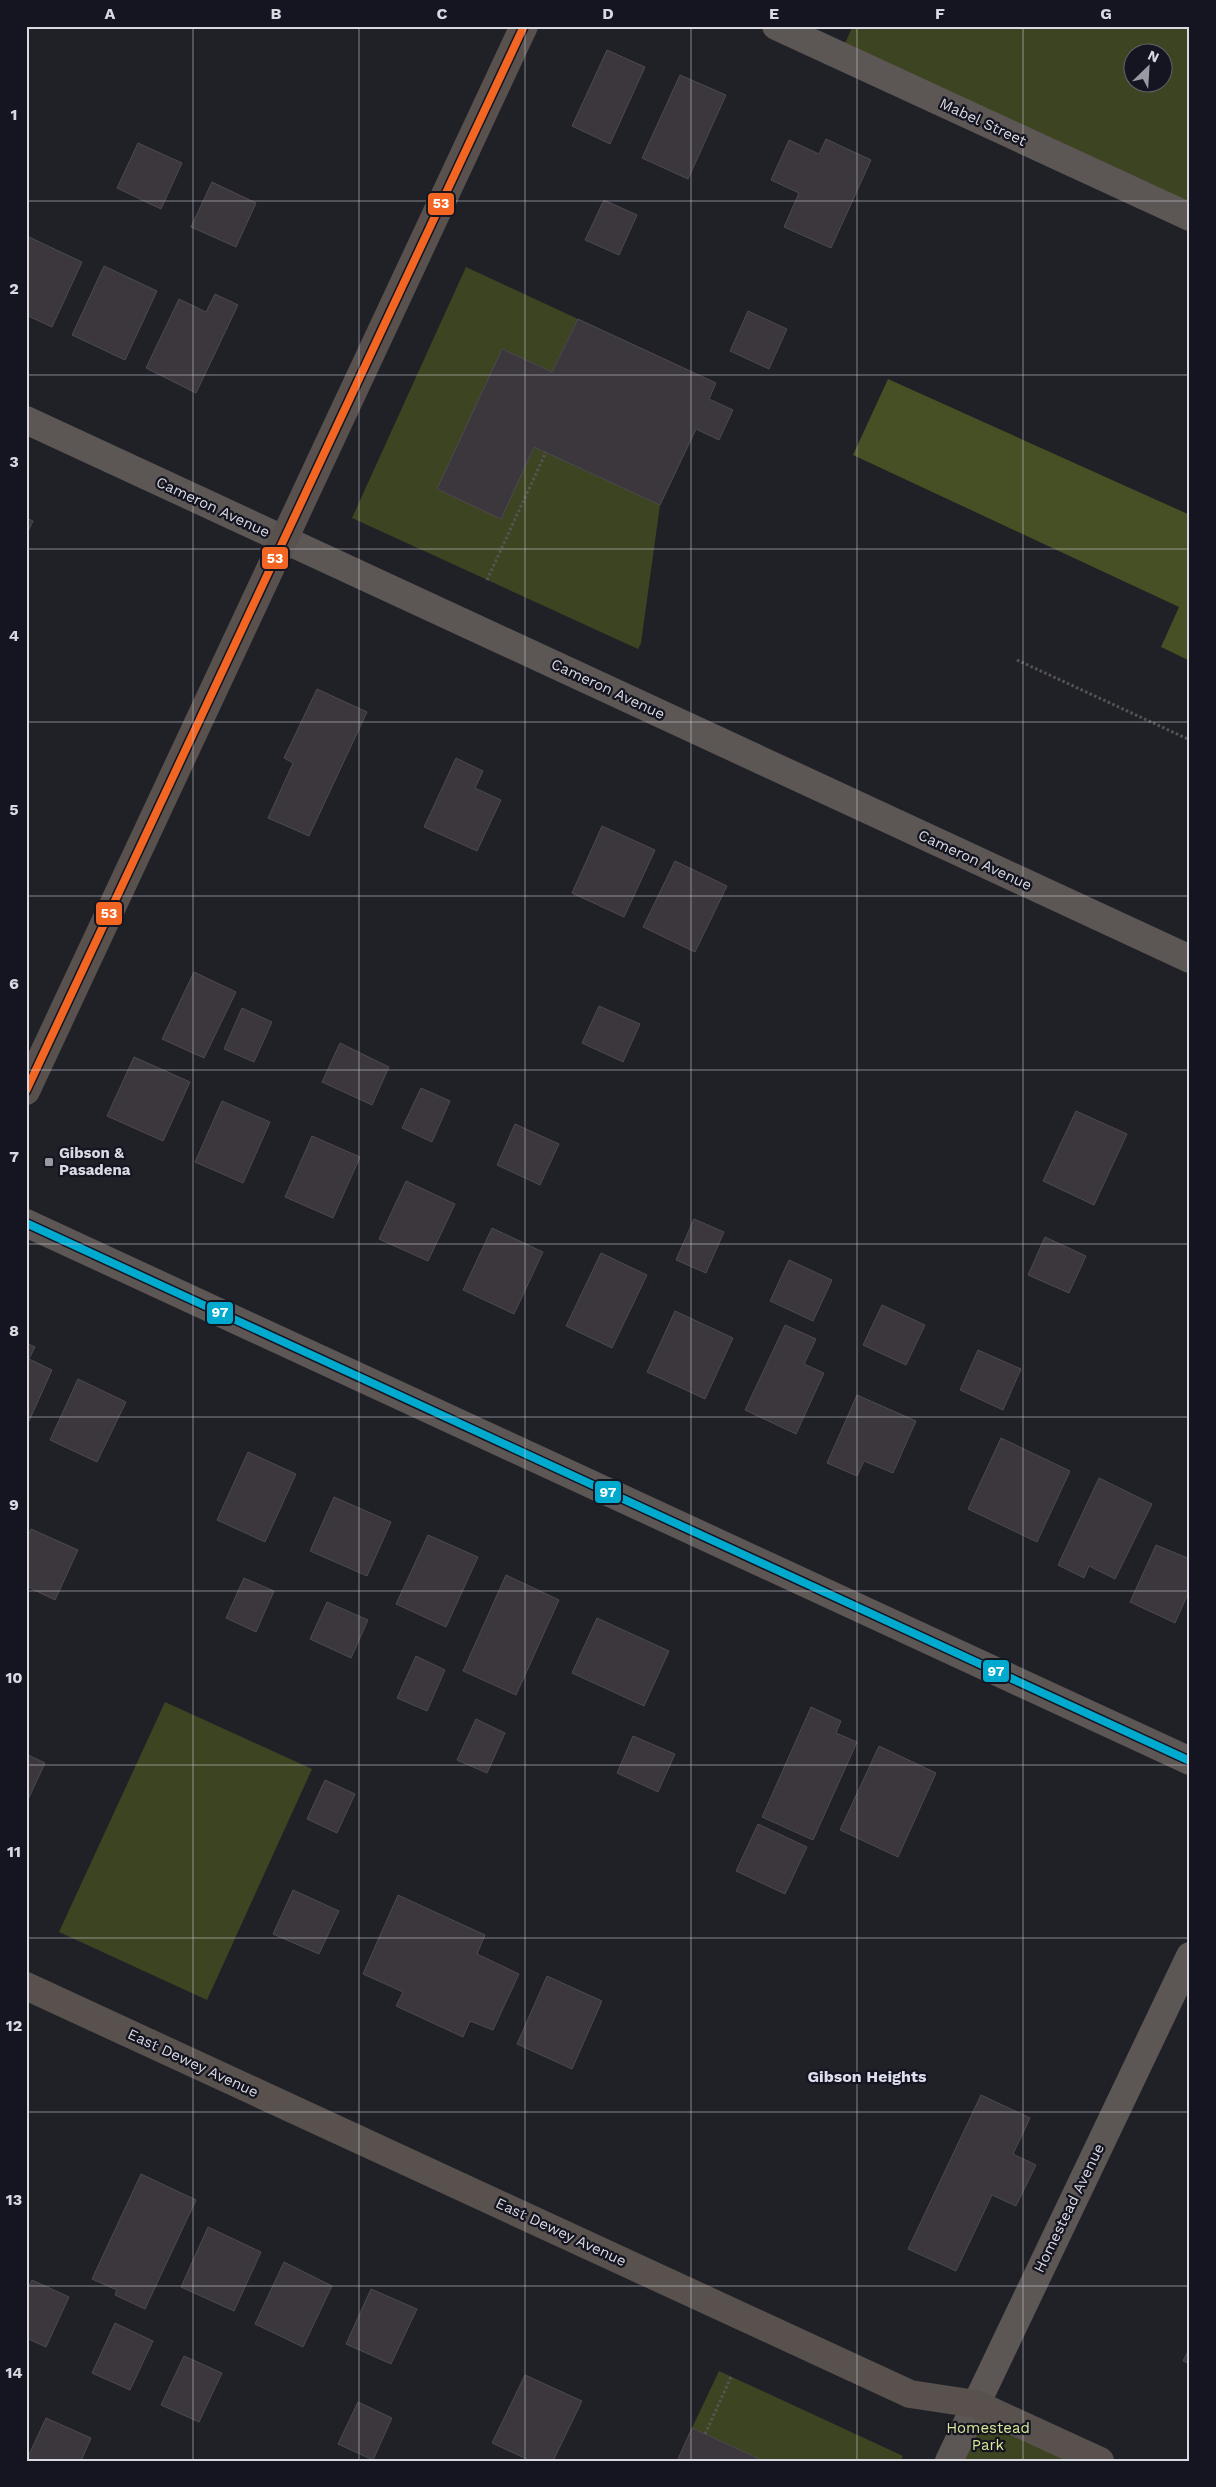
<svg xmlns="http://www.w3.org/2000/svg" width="1216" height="2487" viewBox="0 0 1216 2487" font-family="'Work Sans',sans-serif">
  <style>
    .green { fill: #3d4421; fill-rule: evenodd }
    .forest { fill: #474f24 }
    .building { fill: #3c363d; stroke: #4c4a4f }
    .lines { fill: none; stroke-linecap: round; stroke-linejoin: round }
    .path { stroke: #565354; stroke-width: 3; stroke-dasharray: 2.5 2.5; stroke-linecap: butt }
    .street { stroke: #5c5655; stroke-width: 28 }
    .secondary { stroke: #58514d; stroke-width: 28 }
    .bus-1-casing { stroke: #141520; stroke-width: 11 }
    .bus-2-casing { stroke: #141520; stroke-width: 11 }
    .bus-1 { stroke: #f26522; stroke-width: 8 }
    .bus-2 { stroke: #00a9ce; stroke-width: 8 }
    .grid { fill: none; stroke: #d9d9e2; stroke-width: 1; stroke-opacity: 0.55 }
    .poi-dot { fill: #9899a1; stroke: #141520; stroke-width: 2 }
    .labels { text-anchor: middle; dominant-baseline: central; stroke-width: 4.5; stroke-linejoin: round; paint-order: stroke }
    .street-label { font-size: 15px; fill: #d9d9e2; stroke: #141520 }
    .poi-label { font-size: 15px; font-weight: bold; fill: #d9d9e2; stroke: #141520; text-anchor: start }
    .park-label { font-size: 15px; fill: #d6e898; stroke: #141520 }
    .neighbourhood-label { font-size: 16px; font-weight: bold; fill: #dddfef; stroke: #141520 }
    .line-badge { stroke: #141520; stroke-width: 2 }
    .badge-label { font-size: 14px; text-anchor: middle; font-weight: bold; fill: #fff }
    .neatline { fill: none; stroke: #d9d9e2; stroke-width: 2 }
    .grid-label { font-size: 16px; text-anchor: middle; font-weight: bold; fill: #d9d9e2 }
  </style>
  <rect width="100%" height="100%" fill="#202127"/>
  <g class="green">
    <path d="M 853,26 L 1190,26 L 1190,217 L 839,56 ZM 1134,52 L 1164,52 L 1164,82 L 1134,82 Z"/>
    <polygon points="466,267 578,319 552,372 502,349 501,518 534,447 660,505 641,643 638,649 352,518"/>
    <polygon points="165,1702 312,1769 207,2000 59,1932"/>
    <polygon points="719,2371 903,2456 900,2461 764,2461 692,2428"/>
    <polygon points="976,2404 1100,2461 949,2461"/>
  </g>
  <polygon class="forest" points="888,379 1190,515 1190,661 1161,647 1179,607 853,455"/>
  <g class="building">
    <polygon points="607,50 645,67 610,144 572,126"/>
    <polygon points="680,75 726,95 688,179 642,158"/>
    <polygon points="826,139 871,160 831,248 784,227 799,193 771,180 789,140 819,154"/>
    <polygon points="138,143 182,163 161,209 117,188"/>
    <polygon points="212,182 256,203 236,247 191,227"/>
    <polygon points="604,200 637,215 619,255 585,240"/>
    <polygon points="29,237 82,262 52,327 26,315 26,244"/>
    <polygon points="104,266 157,291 125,360 72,335"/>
    <polygon points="215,294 238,305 196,393 146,368 179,299 206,312"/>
    <polygon points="748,311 787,329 769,369 730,351"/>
    <polygon points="578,319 716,383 709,399 733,410 719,440 696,429 660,505 534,447 501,519 437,489 502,349 552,372"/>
    <polygon points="26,518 33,521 26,536"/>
    <polygon points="317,689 367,712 309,836 268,818 293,763 284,758"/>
    <polygon points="456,758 483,771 475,788 501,800 477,851 424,827"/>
    <polygon points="602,826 655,850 624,917 572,893"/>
    <polygon points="675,861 727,886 695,952 643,927"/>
    <polygon points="194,972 236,992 204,1058 162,1039"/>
    <polygon points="599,1006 640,1024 623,1062 582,1043"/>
    <polygon points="242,1008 272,1022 254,1062 224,1049"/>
    <polygon points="340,1043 389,1067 372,1105 322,1082"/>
    <polygon points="134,1057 190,1082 163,1141 107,1116"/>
    <polygon points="421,1088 450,1101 432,1142 402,1128"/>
    <polygon points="222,1101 270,1122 243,1183 195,1162"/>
    <polygon points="1076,1111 1127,1134 1094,1205 1043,1181"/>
    <polygon points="515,1124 559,1144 540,1185 497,1165"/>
    <polygon points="312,1136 360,1157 333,1218 285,1197"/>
    <polygon points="406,1181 455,1204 428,1261 379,1239"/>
    <polygon points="694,1219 724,1232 706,1273 676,1260"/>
    <polygon points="492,1228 543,1252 514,1314 463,1290"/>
    <polygon points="1045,1237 1086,1256 1069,1293 1028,1275"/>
    <polygon points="601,1253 647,1275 612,1348 566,1326"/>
    <polygon points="789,1260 832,1280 813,1321 770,1301"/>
    <polygon points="882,1305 925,1325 906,1365 863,1345"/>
    <polygon points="675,1311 733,1338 705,1399 647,1372"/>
    <polygon points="785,1325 816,1339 804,1364 824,1373 796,1434 745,1410"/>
    <polygon points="26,1343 35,1347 29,1359 52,1370 29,1421 26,1420"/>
    <polygon points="978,1350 1021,1369 1003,1410 960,1390"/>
    <polygon points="78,1379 126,1402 97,1462 50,1440"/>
    <polygon points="857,1395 916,1421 893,1473 864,1461 857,1476 827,1463"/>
    <polygon points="1001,1438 1070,1471 1037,1542 968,1509"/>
    <polygon points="248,1452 296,1474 265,1542 217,1520"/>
    <polygon points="1099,1478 1152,1504 1115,1579 1089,1566 1084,1578 1058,1565"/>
    <polygon points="334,1497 391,1522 367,1576 310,1551"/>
    <polygon points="31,1529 78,1550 55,1600 26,1586 26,1540"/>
    <polygon points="428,1535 478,1557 446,1627 396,1604"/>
    <polygon points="1156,1545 1190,1559 1190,1589 1175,1623 1130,1602"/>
    <polygon points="506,1575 559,1600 516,1695 463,1671"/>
    <polygon points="244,1578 274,1591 256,1632 226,1618"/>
    <polygon points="327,1602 368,1620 351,1658 310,1639"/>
    <polygon points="597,1618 669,1651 644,1706 572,1673"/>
    <polygon points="416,1656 445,1670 427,1711 397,1698"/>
    <polygon points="811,1707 841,1721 836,1733 857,1742 813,1840 762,1817"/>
    <polygon points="476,1719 505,1733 487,1773 457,1760"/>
    <polygon points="633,1736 675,1754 658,1792 617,1773"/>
    <polygon points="879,1746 936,1773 898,1857 840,1830"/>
    <polygon points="26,1754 45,1763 26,1804"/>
    <polygon points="325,1780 355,1794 337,1833 307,1819"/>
    <polygon points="758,1824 807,1847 785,1894 736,1871"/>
    <polygon points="293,1890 339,1911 319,1954 273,1934"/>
    <polygon points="398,1895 485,1935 477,1954 519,1974 493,2030 470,2021 463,2037 396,2006 403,1992 363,1974"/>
    <polygon points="547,1976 602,2001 572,2069 517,2044"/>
    <polygon points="981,2095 1030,2118 1013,2154 1036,2165 1016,2206 992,2195 956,2271 908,2249"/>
    <polygon points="141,2174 196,2200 145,2309 115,2295 117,2290 92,2279"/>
    <polygon points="208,2227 261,2252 234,2311 181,2287"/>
    <polygon points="284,2262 332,2286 303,2347 255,2324"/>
    <polygon points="32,2280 69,2297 46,2347 26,2338 26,2291"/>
    <polygon points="371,2289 417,2309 391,2364 346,2344"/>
    <polygon points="115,2323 153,2341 130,2390 92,2373"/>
    <polygon points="1190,2347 1190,2364 1183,2361"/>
    <polygon points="184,2356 222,2373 199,2422 161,2405"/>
    <polygon points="525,2375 582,2401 553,2461 531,2461 492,2443"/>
    <polygon points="358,2402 392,2418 373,2460 338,2444"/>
    <polygon points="46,2418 91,2438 81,2461 26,2461"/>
    <polygon points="692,2428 705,2434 764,2461 677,2461"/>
  </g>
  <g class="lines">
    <g class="path">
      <polyline points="487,580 546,452"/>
      <polyline points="1017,660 1190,740"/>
      <polyline points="705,2434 731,2377"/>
    </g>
    <g class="street">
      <polyline points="776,26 1190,217"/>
      <polyline points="26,420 1190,959"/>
      <polyline points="26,1223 1190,1761"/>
      <polyline points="949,2461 1190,1956"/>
    </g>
    <g class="secondary">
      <polyline points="26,1091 524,26"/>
      <polyline points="26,1986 910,2394 976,2404 1100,2461"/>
    </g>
    <defs>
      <polyline id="bus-1" points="26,1091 524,26"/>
      <polyline id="bus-2" points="26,1223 1190,1761"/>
    </defs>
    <use href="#bus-1" class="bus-1-casing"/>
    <use href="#bus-2" class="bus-2-casing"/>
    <use href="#bus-1" class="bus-1"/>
    <use href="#bus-2" class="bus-2"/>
  </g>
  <path class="grid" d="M 193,26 L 193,2461M 359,26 L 359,2461M 525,26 L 525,2461M 691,26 L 691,2461M 857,26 L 857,2461M 1023,26 L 1023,2461M 26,201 L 1190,201M 26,375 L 1190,375M 26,549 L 1190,549M 26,722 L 1190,722M 26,896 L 1190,896M 26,1070 L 1190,1070M 26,1244 L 1190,1244M 26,1417 L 1190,1417M 26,1591 L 1190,1591M 26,1765 L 1190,1765M 26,1938 L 1190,1938M 26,2112 L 1190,2112M 26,2286 L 1190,2286"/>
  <rect class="poi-dot" x="44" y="1157" width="10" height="10" rx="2.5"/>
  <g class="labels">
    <g class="street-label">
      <text transform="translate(983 122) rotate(25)">Mabel Street</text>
      <text transform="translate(213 507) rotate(25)">Cameron Avenue</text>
      <text transform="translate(608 689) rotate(25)">Cameron Avenue</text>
      <text transform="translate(975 860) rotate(25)">Cameron Avenue</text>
      <text transform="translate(193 2063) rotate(25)">East Dewey Avenue</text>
      <text transform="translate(1069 2208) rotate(-64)">Homestead Avenue</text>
      <text transform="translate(561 2232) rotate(25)">East Dewey Avenue</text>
    </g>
    <g class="poi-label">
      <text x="59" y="1153">Gibson &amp;<tspan x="59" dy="17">Pasadena</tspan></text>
    </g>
    <g class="park-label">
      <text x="988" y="2428">Homestead<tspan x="988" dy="17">Park</tspan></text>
    </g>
    <g class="neighbourhood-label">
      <text x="867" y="2076">Gibson Heights</text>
    </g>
  </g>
  <g class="line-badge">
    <rect x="427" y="192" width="28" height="24" rx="5" fill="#f26522"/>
    <rect x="261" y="546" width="28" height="24" rx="5" fill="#f26522"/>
    <rect x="95" y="901" width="28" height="25" rx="5" fill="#f26522"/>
    <rect x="206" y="1301" width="28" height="24" rx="5" fill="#00a9ce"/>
    <rect x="594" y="1480" width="28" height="24" rx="5" fill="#00a9ce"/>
    <rect x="982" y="1659" width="28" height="24" rx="5" fill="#00a9ce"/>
  </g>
  <g class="badge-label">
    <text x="441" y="208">53</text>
    <text x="275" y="563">53</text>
    <text x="109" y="918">53</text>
    <text x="220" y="1317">97</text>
    <text x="608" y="1497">97</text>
    <text x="996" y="1676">97</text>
  </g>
  <rect width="1216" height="2487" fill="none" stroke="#141520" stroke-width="55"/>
  <g transform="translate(1148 68) rotate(25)"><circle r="24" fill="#141520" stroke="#63636e"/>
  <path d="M0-4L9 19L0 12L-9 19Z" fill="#9899a1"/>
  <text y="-8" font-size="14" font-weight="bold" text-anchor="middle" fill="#d9d9e2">N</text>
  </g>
  <rect x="28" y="28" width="1160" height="2432" class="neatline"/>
  <g class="grid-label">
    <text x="110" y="19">A</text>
    <text x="276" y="19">B</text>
    <text x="442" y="19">C</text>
    <text x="608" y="19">D</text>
    <text x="774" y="19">E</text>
    <text x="940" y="19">F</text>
    <text x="1106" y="19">G</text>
    <text x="14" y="120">1</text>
    <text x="14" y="294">2</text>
    <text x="14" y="467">3</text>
    <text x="14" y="641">4</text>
    <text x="14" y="815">5</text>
    <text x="14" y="989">6</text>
    <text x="14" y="1162">7</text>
    <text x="14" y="1336">8</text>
    <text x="14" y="1510">9</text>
    <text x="14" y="1683">10</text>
    <text x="14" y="1857">11</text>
    <text x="14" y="2031">12</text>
    <text x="14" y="2205">13</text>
    <text x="14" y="2378">14</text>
  </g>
</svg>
